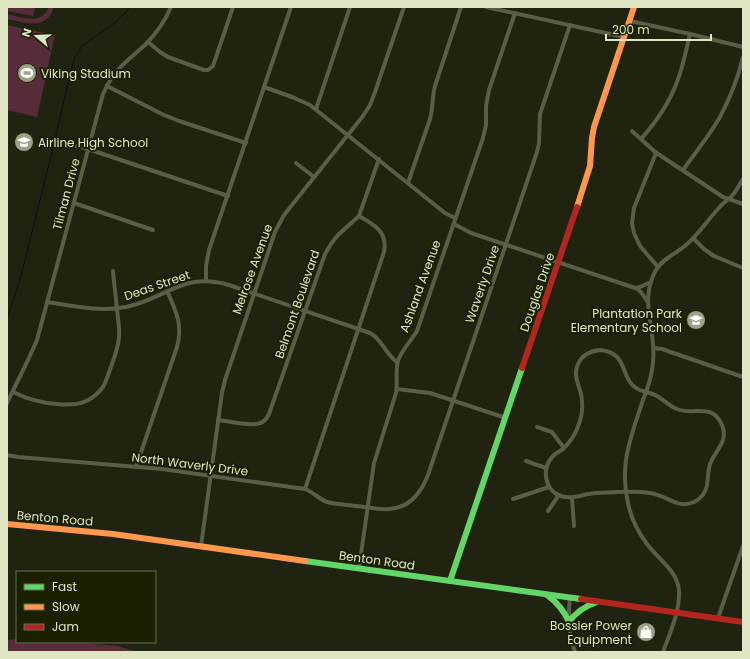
<svg xmlns="http://www.w3.org/2000/svg" width="750" height="659" viewBox="0 0 750 659" font-family="Poppins,sans-serif">
  <style>
    .green { fill: #562c39 }
    .lines { fill: none; stroke-linecap: round; stroke-linejoin: round }
    .stream { stroke: #04141d; stroke-width: 1 }
    .street { stroke: #595e46; stroke-width: 4 }
    .fast { stroke: #63d668; stroke-width: 6 }
    .slow { stroke: #ff974d; stroke-width: 6 }
    .jam { stroke: #b3261e; stroke-width: 6 }
    .labels { text-anchor: middle; dominant-baseline: central; stroke-width: 4; stroke-linejoin: round; paint-order: stroke }
    .poi-label { font-size: 12px; fill: #dee6c4; stroke: #1b2100; text-anchor: start }
    .street-label { font-size: 12px; fill: #dee6c4; stroke: #1b2100 }
  </style>
  <rect width="100%" height="100%" fill="#1f230f"/>
  <g class="green">
    <polygon points="7,7 35,7 33,16 7,11"/>
    <path d="M 49,7 L 54,7 C 46,31 26,23 7,19 L 7,14 C 22,17 41,26 49,7 Z"/>
    <polygon points="7,25 55,35 37,117 7,110"/>
    <polygon points="17,639 17,642 67,642 119,646 137,652 7,652 7,640"/>
  </g>
  <g class="lines">
    <polyline class="stream" points="7,319 21,276 52,152 71,71 75,57 82,46 116,22 128,10 129,7"/>
    <g class="street">
      <polyline points="486,7 624,37"/>
      <polyline points="630,21 690,34 743,47"/>
      <polyline points="148,42 160,52 168,57 204,70 208,70 213,66 233,7"/>
      <polyline points="107,86 164,115 179,121 246,143"/>
      <polyline points="264,87 292,97 310,105 445,213 455,218"/>
      <polyline points="316,109 350,7"/>
      <polyline points="632,131 654,151 661,156 723,197 743,204"/>
      <path d="M 641,139 C 656,122 669,104 677,82 C 683,67 686,50 690,34"/>
      <polyline points="61,142 88,149 228,196"/>
      <polyline points="656,153 634,208 632,223 634,233 640,246 658,267"/>
      <polyline points="296,163 314,177"/>
      <path d="M 683,170 C 695,153 709,136 720,117 C 730,98 738,78 743,57"/>
      <path d="M 408,183 L 430,119 C 433,108 432,97 435,86 L 461,7"/>
      <polyline points="74,203 153,230"/>
      <polyline points="454,224 471,233 635,288 640,287 651,282"/>
      <polyline points="693,238 704,249 714,256 743,268"/>
      <polyline points="206,281 206,266 209,250 291,7"/>
      <polyline points="636,288 641,292 647,301"/>
      <path d="M 47,302 C 73,306 100,312 126,307 C 166,299 183,271 229,285 L 370,333 C 382,339 386,355 397,362"/>
      <polyline points="654,348 662,349 743,377"/>
      <path d="M 600,350 C 631,353 618,381 640,390 C 645,392 652,393 657,396 C 664,400 669,406 677,409 C 694,416 712,402 722,425 C 729,441 715,451 710,464 C 708,471 708,478 707,485 C 704,501 687,509 672,501 C 665,498 658,494 650,493 C 639,491 628,492 617,492 C 610,493 603,492 596,493 C 581,494 568,502 555,493 C 551,490 548,485 547,481 C 544,472 547,462 553,456 C 556,453 560,451 563,449 C 569,443 574,437 577,429 C 581,420 583,409 582,400 C 581,387 572,377 578,364 C 582,355 590,351 600,350 Z"/>
      <polyline points="397,389 430,393 506,418"/>
      <path d="M 13,392 C 27,399 41,403 57,404 C 76,406 90,404 103,387 C 107,380 109,372 112,364 C 115,356 118,347 119,338 C 120,329 118,319 117,310 C 116,297 114,284 113,271"/>
      <path d="M 7,403 L 28,360 L 37,340 L 103,94 C 114,69 126,62 145,45 C 156,34 165,21 171,7"/>
      <path d="M 218,420 C 228,421 252,427 260,423 C 264,422 267,418 269,414 L 325,254 L 331,244 L 338,235 L 359,216 L 379,159"/>
      <polyline points="537,427 552,432 564,448"/>
      <path d="M 7,455 L 18,457 L 162,469 L 305,489 C 313,492 319,499 327,502 C 339,505 352,505 364,507 C 372,508 380,510 389,509 C 410,508 421,493 428,475 L 537,152 L 539,143 L 540,114 L 570,25"/>
      <polyline points="526,461 546,468"/>
      <path d="M 136,467 L 177,347 C 183,324 176,311 167,291"/>
      <path d="M 305,489 L 384,252 C 388,231 374,225 359,216"/>
      <polyline points="572,498 574,526"/>
      <polyline points="513,499 549,487"/>
      <polyline points="548,511 559,495"/>
      <polyline points="201,546 222,393 225,380 275,232 284,215 363,116 370,105 375,92 404,7"/>
      <path d="M 359,568 L 374,463 L 396,393 C 398,382 395,371 398,361 C 401,351 411,341 417,331 L 483,138 L 486,125 L 486,106 L 489,90 L 515,13"/>
      <path d="M 570,597 C 568,617 568,633 575,652"/>
      <polyline points="718,618 743,546"/>
      <path d="M 663,652 C 670,633 680,611 679,591 C 678,571 658,559 647,544 C 638,532 631,518 628,503 C 619,465 631,436 643,400 C 648,388 652,375 653,362 C 657,331 638,301 656,270 C 663,258 676,254 686,245 C 698,235 707,221 718,209 C 722,203 727,201 731,197 C 736,192 739,185 743,179"/>
    </g>
    <g class="fast">
      <polyline points="305,561 581,599"/>
      <polyline points="450,581 522,368"/>
      <path d="M 547,595 C 557,602 564,611 569,622 C 576,612 585,606 597,602"/>
    </g>
    <g class="slow">
      <polyline points="577,207 590,166 592,138 594,127 634,7"/>
      <polyline points="7,524 113,534 305,561"/>
    </g>
    <g class="jam">
      <polyline points="522,368 577,207"/>
      <polyline points="581,599 743,622"/>
    </g>
  </g>
  <defs>
    <symbol id="stadium-disc" viewBox="-11 -11 22 22"><circle r="9.5" fill="#9ba285" stroke="#1b2100"/><path d="M0-5a6.5 5 0 1 0 0 10a6.5 5 0 1 0 0-10ZM-3.5-1.8h7v3.6h-7Z" fill="#fff"/></symbol>
    <symbol id="school-disc" viewBox="-11 -11 22 22"><circle r="9.5" fill="#9ba285" stroke="#1b2100"/><path d="M0-5L7-2L0 1L-7-2ZM-4 1L0 2.5L4 1V4Q0 6-4 4Z" fill="#fff"/></symbol>
    <symbol id="shop-disc" viewBox="-11 -11 22 22"><circle r="9.5" fill="#9ba285" stroke="#1b2100"/><path d="M-5-2.5h2.3a2.7 3.5 0 0 1 5.4 0H5L5.5 6h-11ZM-1.5-2.5h3a1.5 2.3 0 0 0-3 0Z" fill="#fff"/></symbol>
  </defs>
  <g fill-rule="evenodd">
    <use href="#stadium-disc" x="16" y="62" width="22" height="22"/>
    <use href="#school-disc" x="13" y="131" width="22" height="22"/>
    <use href="#school-disc" x="685" y="309" width="22" height="22"/>
    <use href="#shop-disc" x="635" y="621" width="22" height="22"/>
  </g>
  <g class="labels">
    <g class="poi-label">
      <text x="41" y="73">Viking Stadium</text>
      <text x="38" y="142">Airline High School</text>
      <text x="682" y="313" text-anchor="end">Plantation Park<tspan x="682" dy="14">Elementary School</tspan></text>
      <text x="632" y="625" text-anchor="end">Bossier Power<tspan x="632" dy="14">Equipment</tspan></text>
    </g>
    <g class="street-label">
      <text transform="translate(66 194) rotate(-75)">Tilman Drive</text>
      <text transform="translate(252 269) rotate(-70)">Melrose Avenue</text>
      <text transform="translate(482 284) rotate(-71)">Waverly Drive</text>
      <text transform="translate(157 285) rotate(-19)">Deas Street</text>
      <text transform="translate(420 286) rotate(-70)">Ashland Avenue</text>
      <text transform="translate(537 292) rotate(-71)">Douglas Drive</text>
      <text transform="translate(297 304) rotate(-71)">Belmont Boulevard</text>
      <text transform="translate(190 464) rotate(7)">North Waverly Drive</text>
      <text transform="translate(55 518) rotate(5)">Benton Road</text>
      <text transform="translate(377 560) rotate(8)">Benton Road</text>
    </g>
  </g>
  <rect width="750" height="659" fill="none" stroke="#dee6c4" stroke-width="16"/>
  <rect x="16" y="571" width="140" height="72" fill="#1b2100" stroke="#69704e"/>
  <rect x="24" y="584" width="20" height="6" fill="#63d668" stroke="#69704e"/>
  <text x="52" y="591" font-size="12" fill="#dee6c4">Fast</text>
  <rect x="24" y="604" width="20" height="6" fill="#ff974d" stroke="#69704e"/>
  <text x="52" y="611" font-size="12" fill="#dee6c4">Slow</text>
  <rect x="24" y="624" width="20" height="6" fill="#b3261e" stroke="#69704e"/>
  <text x="52" y="631" font-size="12" fill="#dee6c4">Jam</text>
  <g transform="translate(36 36) rotate(289)" stroke="#1b2100" stroke-width="3" paint-order="stroke">
  <path d="M0-3L7 15L0 10L-7 15Z" fill="#dee6c4"/>
  <text y="-6" font-size="11" font-weight="bold" text-anchor="middle" fill="#dee6c4">N</text>
  </g>
  <path d="M606 34v6h105v-6" fill="none" stroke="#dee6c4" stroke-width="2"/>
  <text x="612" y="34" font-size="12" fill="#dee6c4" stroke="#1b2100" stroke-width="3" paint-order="stroke">200 m</text>
</svg>
